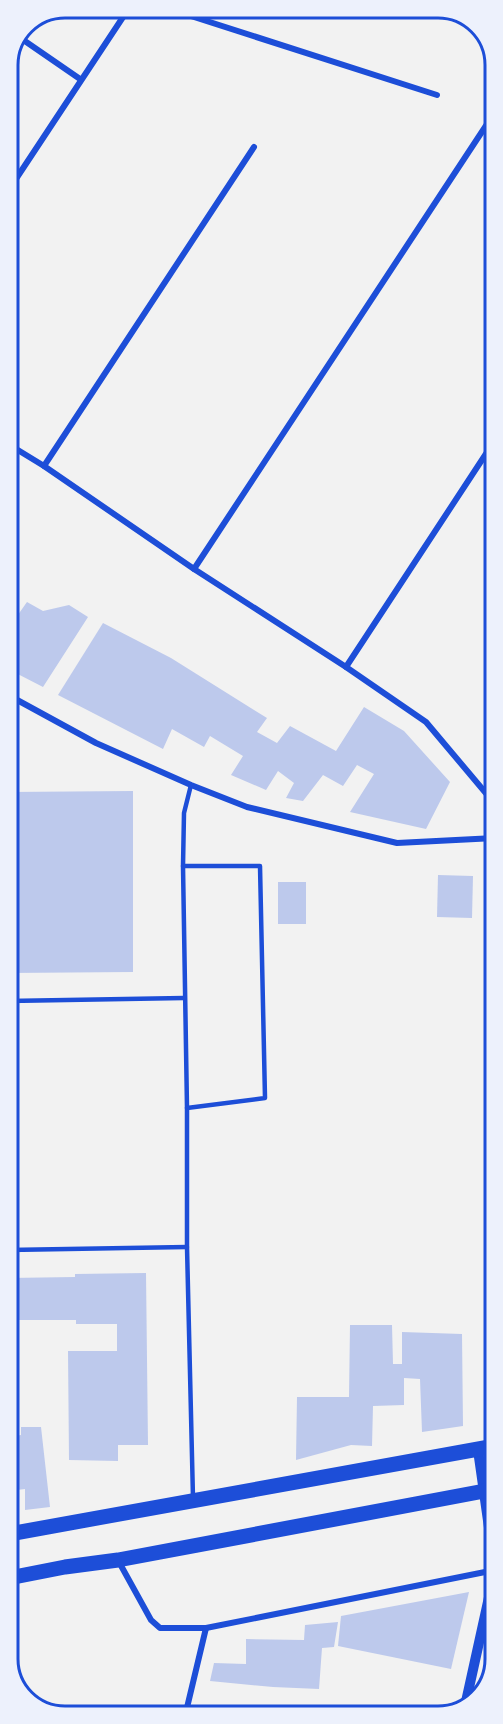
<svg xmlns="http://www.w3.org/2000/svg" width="503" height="1724" viewBox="0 0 503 1724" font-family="'Fira Sans',sans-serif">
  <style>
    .building { fill: #bdc9ec }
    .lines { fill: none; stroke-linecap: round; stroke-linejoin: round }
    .service { stroke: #1d4ed8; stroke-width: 4.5 }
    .minor { stroke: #1d4ed8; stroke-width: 6 }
    .tertiary { stroke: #1d4ed8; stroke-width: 10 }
    .primary { stroke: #1d4ed8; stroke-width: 15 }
    .rim { fill: none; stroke: #1d4ed8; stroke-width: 3 }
  </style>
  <rect width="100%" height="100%" fill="#f2f2f2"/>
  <g class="building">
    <polygon points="27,602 43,611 69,605 88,617 43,687 8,669 8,629"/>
    <polygon points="103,623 171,658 267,718 257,732 277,743 290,726 336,751 364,707 404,731 450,782 426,829 350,812 374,774 357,765 343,786 323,775 303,801 286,798 294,783 278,771 266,790 231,775 243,756 210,736 204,747 172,729 163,749 58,695"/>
    <polygon points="133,791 133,972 8,973 8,792"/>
    <polygon points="438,875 473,876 472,918 437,917"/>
    <rect x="278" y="882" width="28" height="42"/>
    <polygon points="489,883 495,883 495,955 484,954"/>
    <polygon points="146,1273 148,1445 118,1445 118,1461 69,1460 68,1351 117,1351 117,1324 76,1324 76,1320 16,1320 16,1363 8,1363 8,1278 75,1277 75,1274"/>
    <polygon points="350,1325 392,1325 393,1364 402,1364 402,1332 462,1334 463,1426 422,1432 420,1379 404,1378 404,1405 373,1406 372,1446 351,1445 296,1460 297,1397 349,1397"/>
    <polygon points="21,1427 41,1427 50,1507 25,1510 25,1489 9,1491 9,1437 21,1435"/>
    <polygon points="469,1592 451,1669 338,1646 341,1616"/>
    <polygon points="338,1622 334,1647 322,1648 319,1689 273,1687 210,1681 214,1663 246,1664 246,1639 304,1640 305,1625"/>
  </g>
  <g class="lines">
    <g class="service">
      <polyline points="191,785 184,813 183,866 187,1108 187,1247 193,1498"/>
      <polyline points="183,866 260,866 265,1098 187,1108"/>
      <polyline points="8,1001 184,998"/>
      <polyline points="8,1250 187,1247"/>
    </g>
    <g class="minor">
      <polyline points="166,8 437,95"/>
      <polyline points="19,37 80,79"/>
      <polyline points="8,191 129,8"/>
      <polyline points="8,444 44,466 194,569 346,667 426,722 495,804"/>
      <polyline points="44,466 254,147"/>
      <polyline points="194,569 491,118 494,119"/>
      <polyline points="346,667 495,440"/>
      <polyline points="8,695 96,743 191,785 247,807 397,843 495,838"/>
      <polyline points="119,1562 151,1620 160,1628 206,1628 495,1570"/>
      <polyline points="185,1716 206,1628"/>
    </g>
    <polyline class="tertiary" points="465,1706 495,1570 478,1450"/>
    <g class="primary">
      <polyline points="9,1534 495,1446"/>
      <polyline points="9,1578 65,1567 118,1560 495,1489"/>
    </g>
  </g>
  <path d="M0 0H503V1724H0ZM65 18H438A47 47 0 0 1 485 65V1659A47 47 0 0 1 438 1706H65A47 47 0 0 1 18 1659V65A47 47 0 0 1 65 18Z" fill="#edf1fc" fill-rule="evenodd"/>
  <path class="rim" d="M65 18H438A47 47 0 0 1 485 65V1659A47 47 0 0 1 438 1706H65A47 47 0 0 1 18 1659V65A47 47 0 0 1 65 18Z"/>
</svg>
